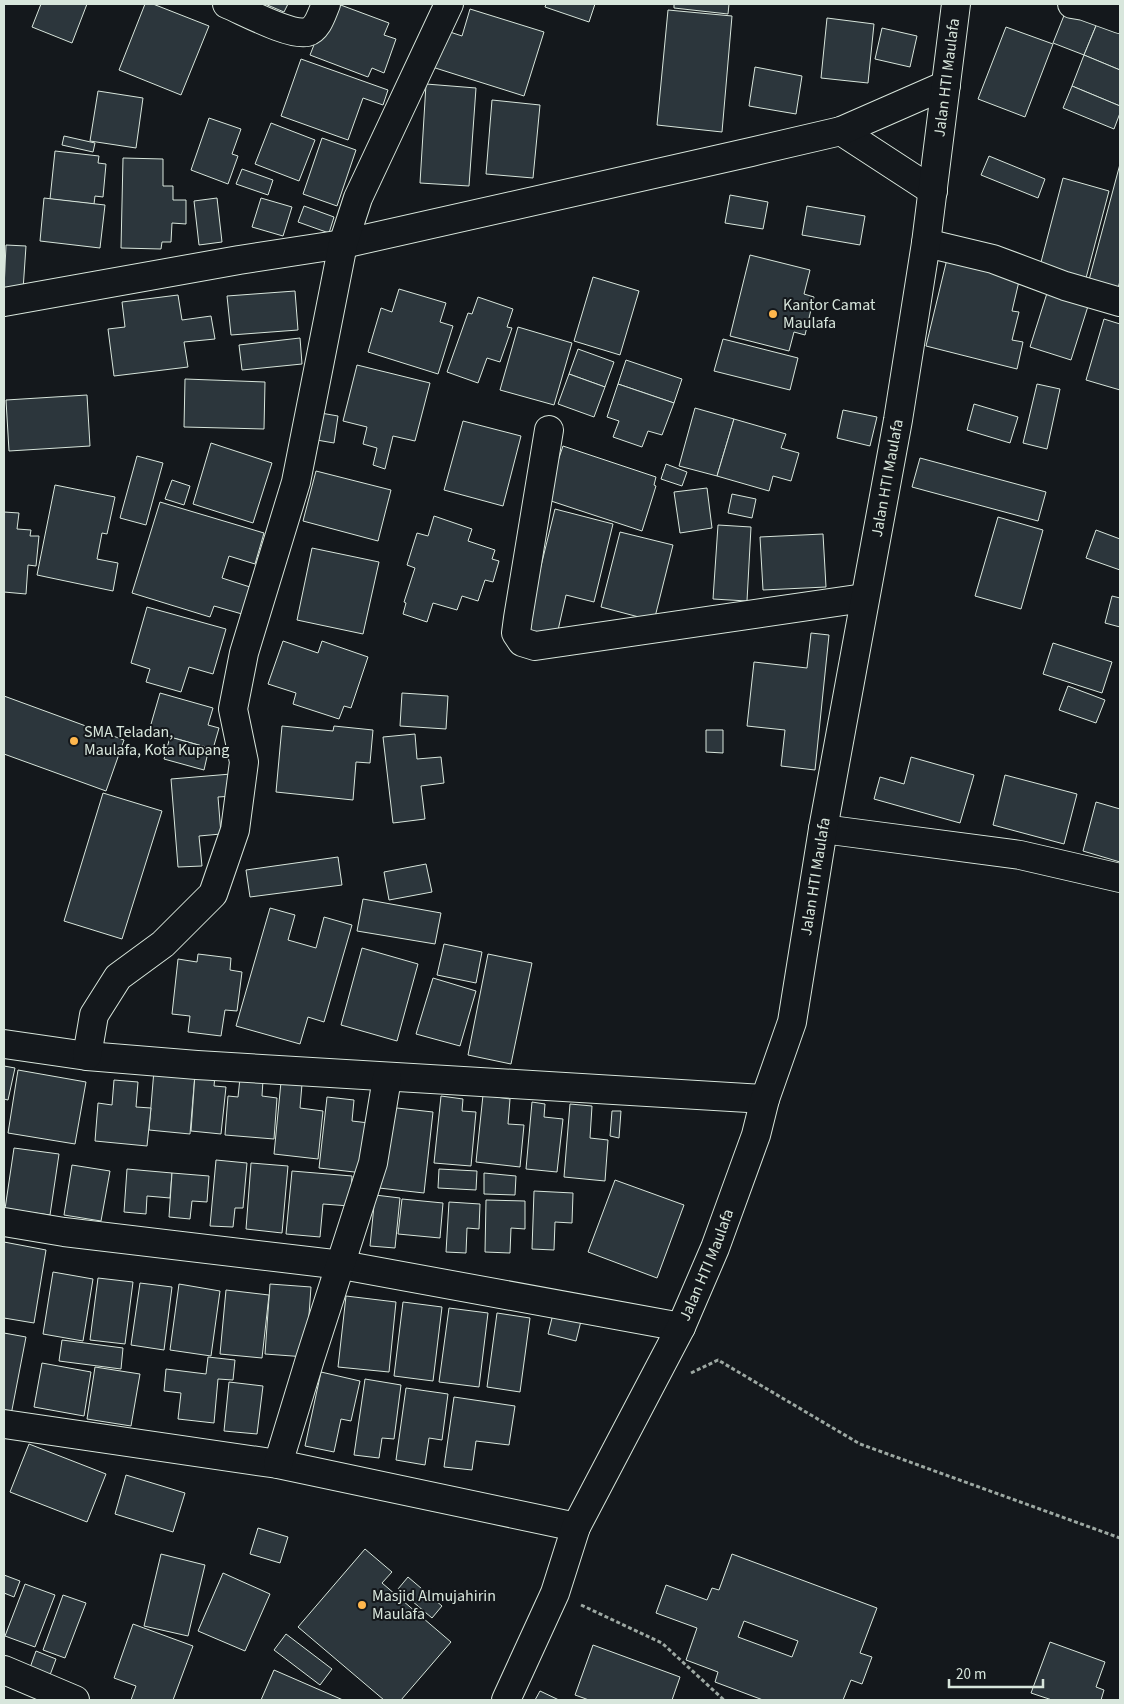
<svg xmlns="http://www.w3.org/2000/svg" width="1124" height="1704" viewBox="0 0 1124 1704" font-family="'Source Sans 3',sans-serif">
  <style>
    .building { fill: #2c363c; stroke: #d8e6dc; fill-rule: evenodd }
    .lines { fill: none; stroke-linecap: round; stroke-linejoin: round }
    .street-casing { stroke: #d8e6dc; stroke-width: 30 }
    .secondary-casing { stroke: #d8e6dc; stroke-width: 30 }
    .path { stroke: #9da8a2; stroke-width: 3; stroke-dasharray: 4 2.5; stroke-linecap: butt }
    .street { stroke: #14181c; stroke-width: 28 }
    .secondary { stroke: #14181c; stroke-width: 28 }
    .poi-dot { fill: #ffb74d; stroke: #14181c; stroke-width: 2 }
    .labels { text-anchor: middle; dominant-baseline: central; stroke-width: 4; stroke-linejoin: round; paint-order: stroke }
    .street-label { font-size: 16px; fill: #d8e6dc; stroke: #14181c }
    .poi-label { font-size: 16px; fill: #d8e6dc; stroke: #14181c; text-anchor: start }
  </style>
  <rect width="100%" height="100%" fill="#14181c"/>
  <g class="building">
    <polygon points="41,4 87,4 72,43 32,27"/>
    <polygon points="145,4 153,4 209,26 181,95 119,70"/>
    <polygon points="265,4 288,4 284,12"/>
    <polygon points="330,4 338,4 389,23 384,35 396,39 384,73 372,68 368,77 310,55"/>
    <polygon points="546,4 595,4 589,22 545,7"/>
    <polygon points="674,4 729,4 728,14 674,8"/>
    <polygon points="1067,8 1098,21 1084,55 1053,43"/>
    <polygon points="470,9 544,32 524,96 429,66 441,29 462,36"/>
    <polygon points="668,10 732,16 722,132 657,125"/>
    <polygon points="827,18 874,24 868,83 821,78"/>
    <polygon points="1098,21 1120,30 1120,70 1084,55"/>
    <polygon points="1006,27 1053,44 1025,117 978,99"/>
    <polygon points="882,28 917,36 910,67 875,59"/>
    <polygon points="1084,55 1120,70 1120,106 1072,86"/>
    <polygon points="301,59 388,90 383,105 363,98 348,140 281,116"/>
    <polygon points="755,67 802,76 796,114 749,106"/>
    <polygon points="426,84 476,88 469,186 420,183"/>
    <polygon points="1072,86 1120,106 1120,113 1114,129 1063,108"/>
    <polygon points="98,91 143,98 136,148 90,141"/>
    <polygon points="492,100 540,105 533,178 486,174"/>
    <polygon points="209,118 241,129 232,154 238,156 228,184 191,170"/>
    <polygon points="271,123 315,140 299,181 255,164"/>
    <polygon points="64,136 95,143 93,152 62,145"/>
    <polygon points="322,138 356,150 337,206 303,194"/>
    <polygon points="55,151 99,156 98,163 106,164 103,197 95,196 94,204 50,199"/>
    <polygon points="989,156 1045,179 1038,198 981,175"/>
    <polygon points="123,158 163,159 163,186 173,186 173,200 186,200 186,224 172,223 171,242 162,242 161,249 121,248"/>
    <polygon points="1120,164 1120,281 1118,288 1089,280"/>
    <polygon points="242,169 273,180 268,195 236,184"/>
    <polygon points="1063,178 1109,191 1086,278 1040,266"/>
    <polygon points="730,195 768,202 763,229 725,223"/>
    <polygon points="44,198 105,205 100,248 40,241"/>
    <polygon points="217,198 222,242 199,245 194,201"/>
    <polygon points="261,198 292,207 283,236 252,227"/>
    <polygon points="304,206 334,217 329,233 298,222"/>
    <polygon points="807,206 865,216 860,245 802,235"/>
    <polygon points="6,245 26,246 23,290 4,289"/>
    <polygon points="750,255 810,270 804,294 814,297 805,335 794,332 789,351 730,336"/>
    <polygon points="947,259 1020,277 1012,311 1019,312 1012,340 1023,342 1017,369 926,346"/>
    <polygon points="593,277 639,291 620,355 574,341"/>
    <polygon points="399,289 446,303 440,322 453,326 438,374 368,352 381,308 392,312"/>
    <polygon points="1048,290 1089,303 1071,360 1030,347"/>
    <polygon points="295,291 298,330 231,335 227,296"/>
    <polygon points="178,295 182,320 211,316 215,339 184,342 188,367 114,376 108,329 125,327 122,302"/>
    <polygon points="478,297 513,309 507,327 512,328 500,362 487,358 478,383 447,372 468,313 472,314"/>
    <polygon points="1104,319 1120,324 1120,390 1086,380"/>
    <polygon points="518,327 572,343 554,405 500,390"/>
    <polygon points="300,338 302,364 242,370 239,345"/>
    <polygon points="723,339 798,358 790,390 714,371"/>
    <polygon points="578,349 614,362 605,387 569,374"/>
    <polygon points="626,360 682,379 674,403 618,384"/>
    <polygon points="357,365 430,383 415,441 393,436 385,469 373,465 377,448 363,444 367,427 343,421"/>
    <polygon points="569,374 605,387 594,417 558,404"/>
    <polygon points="185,379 265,382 264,429 184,427"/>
    <polygon points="618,384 674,403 662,435 648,431 642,447 613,437 619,421 607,417"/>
    <polygon points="1037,384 1060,389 1047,449 1023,443"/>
    <polygon points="87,395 90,446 9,451 6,400"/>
    <polygon points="974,404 1018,417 1010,443 967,430"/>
    <polygon points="695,408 734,419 717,476 679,466"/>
    <polygon points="843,410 877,417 870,446 837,438"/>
    <polygon points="315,412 338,416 334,443 311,439"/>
    <polygon points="734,419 786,434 781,448 799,453 791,481 773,476 769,491 717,476"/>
    <polygon points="463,421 521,436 503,506 444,490"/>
    <polygon points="211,443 272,463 253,523 193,504"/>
    <polygon points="563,446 656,477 654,485 656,486 642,531 545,499"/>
    <polygon points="137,456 163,463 146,525 120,518"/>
    <polygon points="920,458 1046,492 1038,521 912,487"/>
    <polygon points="666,464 687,472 682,486 661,479"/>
    <polygon points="316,471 391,490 378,541 303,521"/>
    <polygon points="172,480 190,486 184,505 165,499"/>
    <polygon points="55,485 115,497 107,534 102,533 97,559 118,563 113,591 37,575"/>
    <polygon points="707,488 712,528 680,533 674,492"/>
    <polygon points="732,494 756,499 752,518 728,513"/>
    <polygon points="160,502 264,533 255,564 229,556 222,578 250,587 242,614 214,606 210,617 132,593"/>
    <polygon points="555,509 613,524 594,602 566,595 556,639 525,631"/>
    <polygon points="4,512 19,513 17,529 31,530 30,536 39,536 36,566 28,565 26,594 4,592"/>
    <polygon points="434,516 472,529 468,541 495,550 492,559 499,561 493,582 485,580 478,601 462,596 457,610 433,603 427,622 403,614 406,603 404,602 415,568 407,565 417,533 428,536"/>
    <polygon points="998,517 1043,530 1021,609 975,596"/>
    <polygon points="718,525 751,527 747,601 713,599"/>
    <polygon points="1096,530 1120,539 1120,570 1086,558"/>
    <polygon points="620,532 673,545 654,621 601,607"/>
    <polygon points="823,534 826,587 763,590 760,537"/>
    <polygon points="312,548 379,562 363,634 297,620"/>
    <polygon points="1112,596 1120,598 1120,627 1105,623"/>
    <polygon points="147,607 226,629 213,674 189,667 181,692 146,682 150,669 131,663"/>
    <polygon points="811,633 829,635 815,770 781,766 785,730 747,726 754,662 807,668"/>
    <polygon points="283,641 318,653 322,641 368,657 351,708 344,706 339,719 293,704 296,693 268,684"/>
    <polygon points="1053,643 1112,662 1102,693 1043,674"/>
    <polygon points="1068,686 1105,700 1096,723 1059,710"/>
    <polygon points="160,693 213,708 208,725 219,728 213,749 149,731"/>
    <polygon points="402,693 448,696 446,729 400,726"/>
    <polygon points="4,696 124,740 106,791 4,754"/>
    <polygon points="282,726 333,731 334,726 373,730 370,763 356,762 353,800 276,792"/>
    <polygon points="706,730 723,730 723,753 706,752"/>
    <polygon points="415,734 417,759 441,757 444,783 421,786 425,819 393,823 383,737"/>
    <polygon points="170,737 209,748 204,770 164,759"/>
    <polygon points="911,757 974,775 960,823 874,799 880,777 904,784"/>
    <polygon points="231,774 233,796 218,797 221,834 199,836 202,866 178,867 171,779"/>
    <polygon points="1005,775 1077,794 1064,844 993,825"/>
    <polygon points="103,793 162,811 122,939 64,921"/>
    <polygon points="1096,802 1120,809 1120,862 1083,851"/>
    <polygon points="338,857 342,885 250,897 246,870"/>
    <polygon points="426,864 432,892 389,900 384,872"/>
    <polygon points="363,899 441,913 435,944 357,931"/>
    <polygon points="270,908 295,915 288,940 316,948 324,917 352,925 324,1022 308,1017 300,1044 236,1026"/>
    <polygon points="444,944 482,952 476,983 437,975"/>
    <polygon points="362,948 418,964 397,1041 341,1025"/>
    <polygon points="198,954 231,958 230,970 242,972 237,1011 225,1010 221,1036 188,1032 190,1016 172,1014 178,959 197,962"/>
    <polygon points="488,954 532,963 511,1064 468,1055"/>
    <polygon points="433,978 476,991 460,1046 416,1034"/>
    <polygon points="4,1066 15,1068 8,1100 4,1099"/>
    <polygon points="18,1070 86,1082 75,1144 8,1133"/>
    <polygon points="154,1070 195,1074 190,1134 149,1130"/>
    <polygon points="195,1074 215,1076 214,1086 226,1087 221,1134 191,1131"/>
    <polygon points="240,1078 263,1080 262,1096 277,1098 274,1139 225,1135 228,1096 238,1097"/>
    <polygon points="114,1080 138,1082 136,1107 151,1108 147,1146 95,1141 98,1103 112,1105"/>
    <polygon points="281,1082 302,1084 300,1108 323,1111 318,1159 274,1154"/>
    <polygon points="483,1095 510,1099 508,1124 524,1125 520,1167 476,1162"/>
    <polygon points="441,1096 463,1099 462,1111 476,1112 471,1166 434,1163"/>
    <polygon points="327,1097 354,1100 352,1121 369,1123 363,1173 319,1168"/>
    <polygon points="532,1102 545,1104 544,1117 563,1119 557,1172 526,1169"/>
    <polygon points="570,1104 592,1106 590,1138 608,1140 605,1181 564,1177"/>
    <polygon points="388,1107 433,1112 424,1193 379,1188"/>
    <polygon points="612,1111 621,1111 619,1138 610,1136"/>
    <polygon points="14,1148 59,1154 50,1215 5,1209"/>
    <polygon points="216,1160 247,1163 243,1208 235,1208 233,1227 210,1226"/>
    <polygon points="251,1163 288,1166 282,1233 246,1229"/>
    <polygon points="72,1165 110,1171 101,1221 64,1215"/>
    <polygon points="127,1169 172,1173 170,1198 147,1196 146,1214 124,1212"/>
    <polygon points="439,1169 477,1171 476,1190 438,1188"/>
    <polygon points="292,1171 352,1176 350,1206 323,1204 320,1237 286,1234"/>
    <polygon points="172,1173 209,1176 207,1202 192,1201 190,1219 169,1217"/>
    <polygon points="484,1173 516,1176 515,1195 484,1194"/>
    <polygon points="615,1180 684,1205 657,1278 588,1252"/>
    <polygon points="534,1191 573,1193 572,1223 555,1222 554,1250 532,1249"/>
    <polygon points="375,1195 400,1198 395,1248 370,1246"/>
    <polygon points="402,1199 443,1203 440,1238 398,1234"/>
    <polygon points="486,1200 525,1201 525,1229 511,1228 510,1253 485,1252"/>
    <polygon points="449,1202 480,1204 479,1229 467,1228 466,1253 446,1252"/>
    <polygon points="4,1242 46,1250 34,1323 4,1318"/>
    <polygon points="53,1272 93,1279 83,1341 43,1334"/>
    <polygon points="98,1278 133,1282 125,1344 90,1340"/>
    <polygon points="140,1283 172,1287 164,1350 131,1345"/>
    <polygon points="179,1284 220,1291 211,1356 170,1350"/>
    <polygon points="270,1284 311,1287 306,1357 265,1354"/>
    <polygon points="226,1290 269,1295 262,1358 220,1354"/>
    <polygon points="346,1296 396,1302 389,1372 338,1367"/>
    <polygon points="403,1302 442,1307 433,1381 394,1376"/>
    <polygon points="555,1306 583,1313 576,1341 548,1334"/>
    <polygon points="449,1308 488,1313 479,1387 439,1382"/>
    <polygon points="497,1313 530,1318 520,1392 487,1387"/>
    <polygon points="4,1333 26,1337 11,1415 4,1414"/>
    <polygon points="62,1340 123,1348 121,1369 59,1361"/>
    <polygon points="208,1357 235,1360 233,1380 218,1379 214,1423 178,1419 181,1393 164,1391 166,1369 206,1374"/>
    <polygon points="42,1363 91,1372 84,1416 34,1407"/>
    <polygon points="95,1367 140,1374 131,1426 87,1419"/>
    <polygon points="321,1372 360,1381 351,1421 341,1419 334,1452 305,1446"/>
    <polygon points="365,1379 401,1385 394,1439 382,1438 379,1458 354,1455"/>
    <polygon points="229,1382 263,1386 257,1434 224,1431"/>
    <polygon points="406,1388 448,1394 442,1440 429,1438 425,1465 396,1460"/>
    <polygon points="454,1397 515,1406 509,1445 476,1441 472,1470 444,1467"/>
    <polygon points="29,1444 106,1474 87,1522 10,1492"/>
    <polygon points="126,1475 185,1493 173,1532 115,1514"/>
    <polygon points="258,1528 288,1537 280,1563 250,1554"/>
    <polygon points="365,1549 392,1572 382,1583 451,1642 401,1700 384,1700 298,1627"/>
    <polygon points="161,1554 205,1565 188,1636 144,1626"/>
    <path d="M 732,1554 L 877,1608 L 860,1653 L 872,1657 L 862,1684 L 851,1680 L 843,1700 L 763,1700 L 715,1682 L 718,1672 L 686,1660 L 697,1628 L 656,1613 L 666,1585 L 707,1600 L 712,1588 L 719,1590 ZM 744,1621 L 798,1641 L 792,1657 L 738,1637 Z"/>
    <polygon points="223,1573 270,1594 245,1651 198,1631"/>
    <polygon points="4,1575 20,1581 14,1597 4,1593"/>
    <polygon points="408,1577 442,1606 432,1618 398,1589"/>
    <polygon points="25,1584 55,1595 35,1647 5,1636"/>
    <polygon points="63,1595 86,1603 65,1658 43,1650"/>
    <polygon points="133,1624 193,1646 173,1700 131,1700 136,1686 114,1678"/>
    <polygon points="286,1634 332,1669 320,1685 274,1650"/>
    <polygon points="1050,1642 1105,1662 1096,1687 1104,1690 1101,1700 1052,1700 1031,1693"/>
    <polygon points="593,1645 680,1677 672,1700 589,1700 575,1695"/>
    <polygon points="36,1651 56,1659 47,1683 27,1676"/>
    <polygon points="274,1670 343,1700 261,1700"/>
    <polygon points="540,1691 559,1700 535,1700"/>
  </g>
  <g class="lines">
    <defs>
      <g id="street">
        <path d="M 227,4 C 244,11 290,36 307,32 C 318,29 322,13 326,4"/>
        <polyline points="1072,4 1084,6 1120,19"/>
        <polyline points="841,131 933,191"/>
        <polyline points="926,243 993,259 1065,286 1120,302"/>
        <polyline points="4,302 239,260 343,244 751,152 841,131 946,85"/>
        <polyline points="549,430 518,618 516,633 522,642 535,646 864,598"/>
        <polyline points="823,829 1020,855 1120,878"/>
        <polyline points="4,1044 87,1056 197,1065 765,1099"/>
        <polyline points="87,1056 94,1015 118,977 163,944 213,894 235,830 244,762 233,709 244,653 296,482 343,244 358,198 449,4"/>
        <polyline points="4,1222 64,1232 342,1265 681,1327"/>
        <polyline points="4,1424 278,1464 576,1527"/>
        <polyline points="278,1464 310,1359 373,1163 387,1078"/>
        <polyline points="4,1670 75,1700"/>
      </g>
      <g id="secondary">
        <path id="s1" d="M 506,1700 L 555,1593 L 576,1527 L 681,1327 L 715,1248 L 756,1135 L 765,1099 L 792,1022 L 823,829 L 898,420 L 926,243 L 956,4"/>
      </g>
    </defs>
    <use href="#street" class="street-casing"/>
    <use href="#secondary" class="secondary-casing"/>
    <g class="path">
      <polyline points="691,1373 718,1360 860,1444 1120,1538"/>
      <polyline points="581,1605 662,1643 724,1700"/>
    </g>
    <use href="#street" class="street"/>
    <use href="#secondary" class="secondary"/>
  </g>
  <g class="poi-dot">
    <circle cx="773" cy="314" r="5"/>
    <circle cx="74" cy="741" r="5"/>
    <circle cx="362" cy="1605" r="5"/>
  </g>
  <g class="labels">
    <g class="street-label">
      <text stroke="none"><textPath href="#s1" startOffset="1695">Jalan HTI Maulafa</textPath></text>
      <text stroke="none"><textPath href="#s1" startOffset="1290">Jalan HTI Maulafa</textPath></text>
      <text stroke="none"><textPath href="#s1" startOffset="885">Jalan HTI Maulafa</textPath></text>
      <text stroke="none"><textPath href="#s1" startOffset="480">Jalan HTI Maulafa</textPath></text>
    </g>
    <g class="poi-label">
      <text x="783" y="305">Kantor Camat<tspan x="783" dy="18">Maulafa</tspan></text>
      <text x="84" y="732">SMA Teladan,<tspan x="84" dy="18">Maulafa, Kota Kupang</tspan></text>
      <text x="372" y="1596">Masjid Almujahirin<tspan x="372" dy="18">Maulafa</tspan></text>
    </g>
  </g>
  <rect width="1124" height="1704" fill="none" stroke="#d8e6dc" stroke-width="10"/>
  <path d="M949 1679v8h94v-8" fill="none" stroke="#d8e6dc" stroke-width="2.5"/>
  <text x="956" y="1679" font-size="15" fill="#d8e6dc" stroke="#14181c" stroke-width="4" paint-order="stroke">20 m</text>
</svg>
